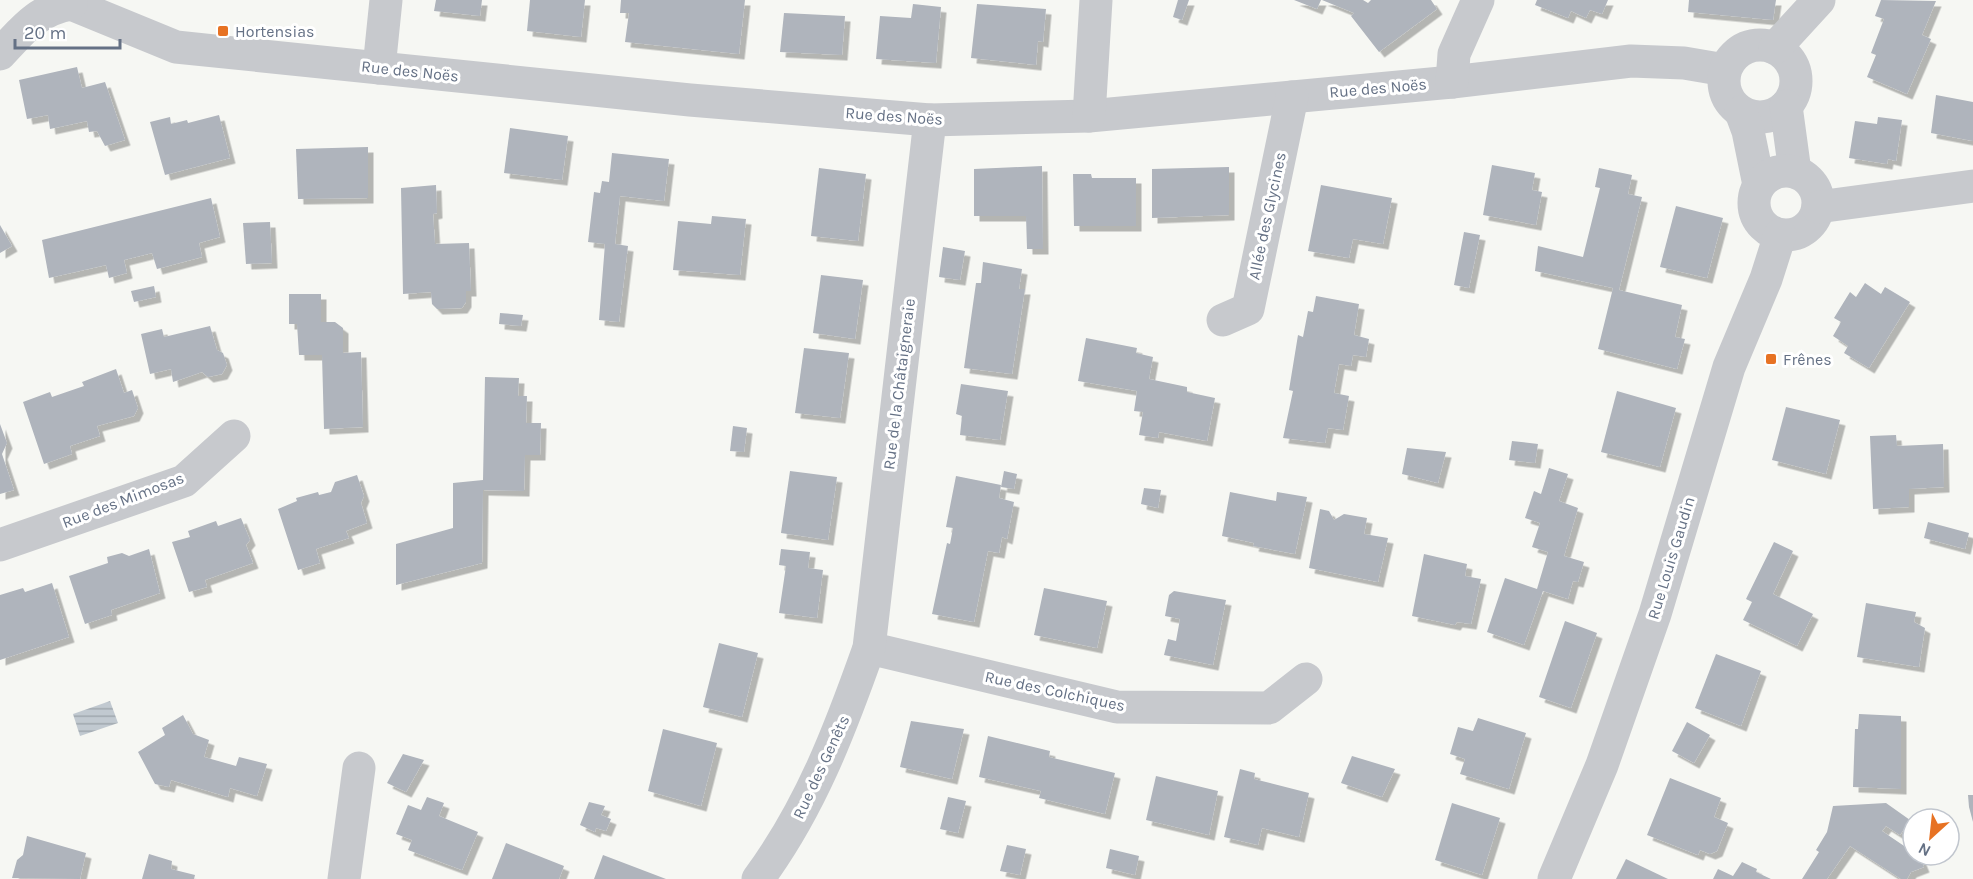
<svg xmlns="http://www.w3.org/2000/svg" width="1973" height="879" viewBox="0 0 1973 879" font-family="Karla,sans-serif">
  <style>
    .water { fill: url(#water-rules) }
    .building { fill: #afb4bc; filter: url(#shadow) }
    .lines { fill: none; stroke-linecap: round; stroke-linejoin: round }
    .minor { stroke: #c7c9cd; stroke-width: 33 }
    .poi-dot { fill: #e77223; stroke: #fff; stroke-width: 2 }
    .labels { text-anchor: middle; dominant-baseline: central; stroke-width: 6; stroke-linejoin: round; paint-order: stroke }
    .poi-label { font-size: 16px; fill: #657185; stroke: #fff; text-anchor: start }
    .street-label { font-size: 16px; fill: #657185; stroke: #fff }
  </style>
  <defs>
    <pattern id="water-rules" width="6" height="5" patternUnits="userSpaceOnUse" patternTransform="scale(1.5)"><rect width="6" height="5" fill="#c1c9d0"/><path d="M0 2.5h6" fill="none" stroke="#a0a8ae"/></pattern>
    <filter id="shadow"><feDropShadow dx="5.5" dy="5.5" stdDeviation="0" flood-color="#0004"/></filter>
  </defs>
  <rect width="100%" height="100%" fill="#f6f7f3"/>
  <polygon class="water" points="110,701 118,723 80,736 73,714"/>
  <g class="building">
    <polygon points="436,0 482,0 480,16 434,11"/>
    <polygon points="530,0 585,0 581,37 527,31"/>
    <polygon points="621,0 745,0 739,54 625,42 629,13 620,13"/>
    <polygon points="1178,0 1189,0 1182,20 1173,17"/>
    <polygon points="1294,0 1321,0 1317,9"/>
    <polygon points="1322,0 1363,0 1368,3 1371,0 1431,0 1437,9 1379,52 1351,16 1354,13"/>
    <polygon points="1537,0 1608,0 1602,14 1590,10 1586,18 1571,11 1568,18 1535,5"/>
    <polygon points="1689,0 1776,0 1773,20 1688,12"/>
    <polygon points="1881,0 1936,1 1922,35 1931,39 1907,94 1867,77 1876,55 1871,53 1884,19 1875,16"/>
    <polygon points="913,4 941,7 936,63 876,59 880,16 911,18"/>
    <polygon points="977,4 1046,9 1043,42 1038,41 1036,65 971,58"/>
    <polygon points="784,13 845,16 842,55 780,52"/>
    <polygon points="77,67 82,88 105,82 125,140 105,146 97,131 89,132 87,121 50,129 48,115 27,119 19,80"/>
    <polygon points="1936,95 1973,102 1973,141 1931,133"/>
    <polygon points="219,115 230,158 165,175 150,122 170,117 171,124 187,120 188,123"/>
    <polygon points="1878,117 1902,120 1896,161 1888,159 1887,164 1849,158 1855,121 1877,124"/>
    <polygon points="510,128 568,136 562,180 504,173"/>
    <polygon points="368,147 368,198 298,199 296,149"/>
    <polygon points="612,153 669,159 664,201 620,196 615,244 628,246 619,322 599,320 605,244 588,242 594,192 600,193 602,181 609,182"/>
    <polygon points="1492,165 1535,173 1532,190 1542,192 1536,225 1483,215"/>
    <polygon points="1042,166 1043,249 1027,249 1026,216 974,216 974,169"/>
    <polygon points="1229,167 1229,215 1152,218 1152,169"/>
    <polygon points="819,168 866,174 858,241 811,236"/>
    <polygon points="1599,168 1632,175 1628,194 1642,197 1619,290 1682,305 1675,337 1685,339 1677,369 1598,349 1613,288 1535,271 1538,246 1583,257 1600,188 1595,187"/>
    <polygon points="1073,174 1091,174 1092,178 1136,178 1136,226 1074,226"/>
    <polygon points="436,185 437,213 433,214 435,244 469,243 471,291 466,291 466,302 462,308 437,309 432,304 431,292 403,294 401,188"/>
    <polygon points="1321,185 1392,198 1383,244 1353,239 1349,258 1308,251"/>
    <polygon points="211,198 220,237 199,243 202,257 157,269 152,253 124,260 127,273 109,278 106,265 49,278 42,240"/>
    <polygon points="1676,206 1723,218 1707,278 1660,267"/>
    <polygon points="712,216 746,219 740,275 673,270 678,221 711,224"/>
    <polygon points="270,222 272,263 246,264 243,223"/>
    <polygon points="0,225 12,246 0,253"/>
    <polygon points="1464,232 1480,235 1469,288 1454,285"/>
    <polygon points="943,247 965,251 960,280 939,277"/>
    <polygon points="983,262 1022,269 1019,289 1025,289 1012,374 964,368 976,283 981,283"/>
    <polygon points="821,275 863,280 855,339 813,333"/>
    <polygon points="1865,283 1881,294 1885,287 1910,302 1869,368 1844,353 1848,346 1833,336 1841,322 1834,318 1850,292 1856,297"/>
    <polygon points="154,286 156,297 134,302 131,291"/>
    <polygon points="289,294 321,294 321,322 335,322 343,328 343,353 361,352 363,427 324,429 322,355 299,355 297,324 289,324"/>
    <polygon points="1316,296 1359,304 1354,335 1369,339 1366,357 1353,355 1351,366 1339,364 1334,393 1349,396 1343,430 1328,428 1325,443 1283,438 1293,391 1289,390 1298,335 1303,337 1308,311 1313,312"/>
    <polygon points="500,313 523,315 521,326 499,324"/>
    <polygon points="210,326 217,350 223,353 227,365 222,374 208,377 202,372 173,382 171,369 150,374 141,334 162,329 164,337"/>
    <polygon points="1086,338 1137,348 1136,353 1153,357 1149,379 1187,387 1187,392 1215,398 1207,441 1159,432 1158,438 1139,435 1143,412 1134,411 1137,391 1078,381"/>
    <polygon points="804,348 849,353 840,418 795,413"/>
    <polygon points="116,369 124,393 132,390 138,408 134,416 97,426 100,436 70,446 72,454 44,464 23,402 50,392 52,397 84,386 82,382"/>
    <polygon points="485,377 519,378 518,396 527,396 526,423 541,423 540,455 525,455 524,491 483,490 482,563 396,585 396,544 453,528 453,483 483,480"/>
    <polygon points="961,384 1008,391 1000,440 960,435 962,416 956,414"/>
    <polygon points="1617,391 1676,408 1660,467 1601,452"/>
    <polygon points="1786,407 1840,420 1826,474 1772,460"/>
    <polygon points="0,424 7,443 2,454 14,490 0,494"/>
    <polygon points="733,426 747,428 744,452 730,451"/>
    <polygon points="1896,435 1897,446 1943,444 1944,487 1909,489 1909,507 1873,509 1870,436"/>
    <polygon points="1512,441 1538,444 1535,463 1509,460"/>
    <polygon points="1407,448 1446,452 1438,483 1402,474"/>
    <polygon points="1549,468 1568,474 1559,501 1578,508 1564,556 1584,562 1578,582 1573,581 1568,599 1543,591 1524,645 1487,632 1505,578 1537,589 1548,552 1532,547 1540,523 1525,518 1534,491 1541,494"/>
    <polygon points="790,471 837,477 828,540 781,533"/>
    <polygon points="1004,471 1017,474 1014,489 1001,487"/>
    <polygon points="357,475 364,496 361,503 367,523 346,531 349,538 316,549 320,563 298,570 278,509 297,501 296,498 318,492 319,495 331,492 335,482"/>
    <polygon points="956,476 1001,485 999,498 1014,502 1007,539 1002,537 999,553 988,551 974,622 932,614 947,543 950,544 953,528 946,527"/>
    <polygon points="1144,488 1161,490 1158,508 1141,504"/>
    <polygon points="1230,492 1276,501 1277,492 1307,497 1295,554 1253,546 1254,543 1222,536"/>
    <polygon points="1320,509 1329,511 1334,520 1344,514 1367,518 1364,534 1388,538 1378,582 1309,568"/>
    <polygon points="241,518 250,540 246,545 253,563 205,580 207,587 189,592 172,542 190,537 188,531 216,521 218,526"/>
    <polygon points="1928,522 1969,533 1965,549 1924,538"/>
    <polygon points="1774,542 1793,551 1773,594 1813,614 1797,646 1743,620 1752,602 1746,599"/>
    <polygon points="149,549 160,593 111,610 112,615 85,624 69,576 108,563 107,557 122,553 129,556"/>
    <polygon points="781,549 810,552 808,568 823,570 817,618 779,613 786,566 779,565"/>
    <polygon points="1424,554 1467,564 1465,576 1481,579 1471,624 1457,622 1455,625 1412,616"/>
    <polygon points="52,583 69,637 0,660 0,595 23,588 25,592"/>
    <polygon points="1044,588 1107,601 1097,648 1034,635"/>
    <polygon points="1174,591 1226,600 1213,665 1164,655 1168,639 1176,641 1180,619 1165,616 1169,595"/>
    <polygon points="1866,603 1916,612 1914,622 1925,628 1919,667 1857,657"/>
    <polygon points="1565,621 1597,633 1571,708 1539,697"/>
    <polygon points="719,643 758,653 742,717 703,707"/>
    <polygon points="1716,654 1761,671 1741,726 1695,708"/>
    <polygon points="1859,714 1901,716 1901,789 1853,787 1855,729 1858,729"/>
    <polygon points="183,715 193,734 209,740 204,757 236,766 239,757 267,764 257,796 230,788 228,797 171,780 169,787 155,784 138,752 165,735 162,728"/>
    <polygon points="1478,718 1526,733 1509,789 1460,774 1465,759 1450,754 1458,727 1473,731"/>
    <polygon points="911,721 964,729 952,779 900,767"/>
    <polygon points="1687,722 1710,735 1694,763 1672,751"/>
    <polygon points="663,729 717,743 701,806 648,791"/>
    <polygon points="988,736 1050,751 1049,757 1115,773 1105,814 1039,798 1041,791 979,777"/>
    <polygon points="403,754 424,760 406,792 387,783"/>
    <polygon points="1352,756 1395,769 1382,797 1341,783"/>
    <polygon points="1240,769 1255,773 1254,779 1309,793 1299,837 1262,828 1258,845 1224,837"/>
    <polygon points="1156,776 1218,791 1209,835 1146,820"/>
    <polygon points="1670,778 1721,798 1714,817 1728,823 1717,851 1710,854 1700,850 1698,855 1647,835"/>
    <polygon points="1968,795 1973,795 1973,822 1969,807"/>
    <polygon points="427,797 444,803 439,816 478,832 462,870 408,850 412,840 396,834 408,805 421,810"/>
    <polygon points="948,797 966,801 958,833 940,829"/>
    <polygon points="589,802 605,806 601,815 611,819 606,831 596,828 595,832 580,825"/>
    <polygon points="1452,803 1500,818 1482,875 1435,860"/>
    <polygon points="1886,803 1910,820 1900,835 1886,826 1882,831 1913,852 1913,855 1920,857 1924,867 1911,872 1907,879 1901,879 1850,846 1827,879 1802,879 1819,852 1816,850 1827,832 1833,806"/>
    <polygon points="27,836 86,853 80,879 12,878 17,860 23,855"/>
    <polygon points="506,843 564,866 559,879 492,879"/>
    <polygon points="1007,845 1026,849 1020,875 1000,871"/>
    <polygon points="1110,849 1139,856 1135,875 1106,868"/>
    <polygon points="149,854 172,861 171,869 195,875 194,879 142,879"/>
    <polygon points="603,855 666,879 594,879"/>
    <polygon points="1626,859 1668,879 1616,879"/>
    <polygon points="1742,862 1757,869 1756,872 1771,879 1713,879 1718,869 1733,876"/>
  </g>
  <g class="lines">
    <g class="minor">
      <polyline points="71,4 176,47 690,100 930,120 1089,116 1452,82 1631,61 1684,63 1725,70"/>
      <circle cx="1760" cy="81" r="36"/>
      <polyline points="1775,48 1819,0"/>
      <path d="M 0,54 C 23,30 37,10 71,4"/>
      <polyline points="379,68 386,0"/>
      <polyline points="1452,82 1454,54 1478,0"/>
      <polyline points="1786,106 1795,172"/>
      <polyline points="1741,112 1748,131 1759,185"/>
      <polyline points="1089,116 1096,0"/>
      <circle cx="1786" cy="203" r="32"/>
      <polyline points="1818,207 1973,186"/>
      <polyline points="1223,320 1248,309 1292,97"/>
      <polyline points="0,545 184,481 234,436"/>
      <polyline points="869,648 1117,707 1269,708 1306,679"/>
      <polyline points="344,879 359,768"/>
      <path d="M 758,879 C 810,809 840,730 869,648 L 930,120"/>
      <polyline points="1554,879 1602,765 1655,614 1729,367 1766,279 1780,235"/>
    </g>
  </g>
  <g class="poi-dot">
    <rect x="217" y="25" width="12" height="12" rx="3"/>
    <rect x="1765" y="353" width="12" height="12" rx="3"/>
  </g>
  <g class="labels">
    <g class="poi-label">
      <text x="235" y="31">Hortensias</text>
      <text x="1783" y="359">Frênes</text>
    </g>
    <g class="street-label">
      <text transform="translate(410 71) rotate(6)">Rue des Noës</text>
      <text transform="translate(1378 88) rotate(-5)">Rue des Noës</text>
      <text transform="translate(894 116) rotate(4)">Rue des Noës</text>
      <text transform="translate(1267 216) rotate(-78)">Allée des Glycines</text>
      <text transform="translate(899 384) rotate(-83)">Rue de la Châtaigneraie</text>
      <text transform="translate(123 500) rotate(-21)">Rue des Mimosas</text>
      <text transform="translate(1671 558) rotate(-73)">Rue Louis Gaudin</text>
      <text transform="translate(1055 691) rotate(12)">Rue des Colchiques</text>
      <text transform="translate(821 767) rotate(-65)">Rue des Genêts</text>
    </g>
  </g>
  <g transform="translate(1931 837) rotate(207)"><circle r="28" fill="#ffffff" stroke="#c1c6ce" stroke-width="1.5"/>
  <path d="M0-4.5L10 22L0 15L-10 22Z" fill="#e77223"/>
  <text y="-9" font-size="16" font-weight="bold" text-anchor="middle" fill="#657185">N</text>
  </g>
  <path d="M15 39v9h105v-9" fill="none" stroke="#657185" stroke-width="3"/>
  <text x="24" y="39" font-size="18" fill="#657185" stroke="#ffffff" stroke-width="4.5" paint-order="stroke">20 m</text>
</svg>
